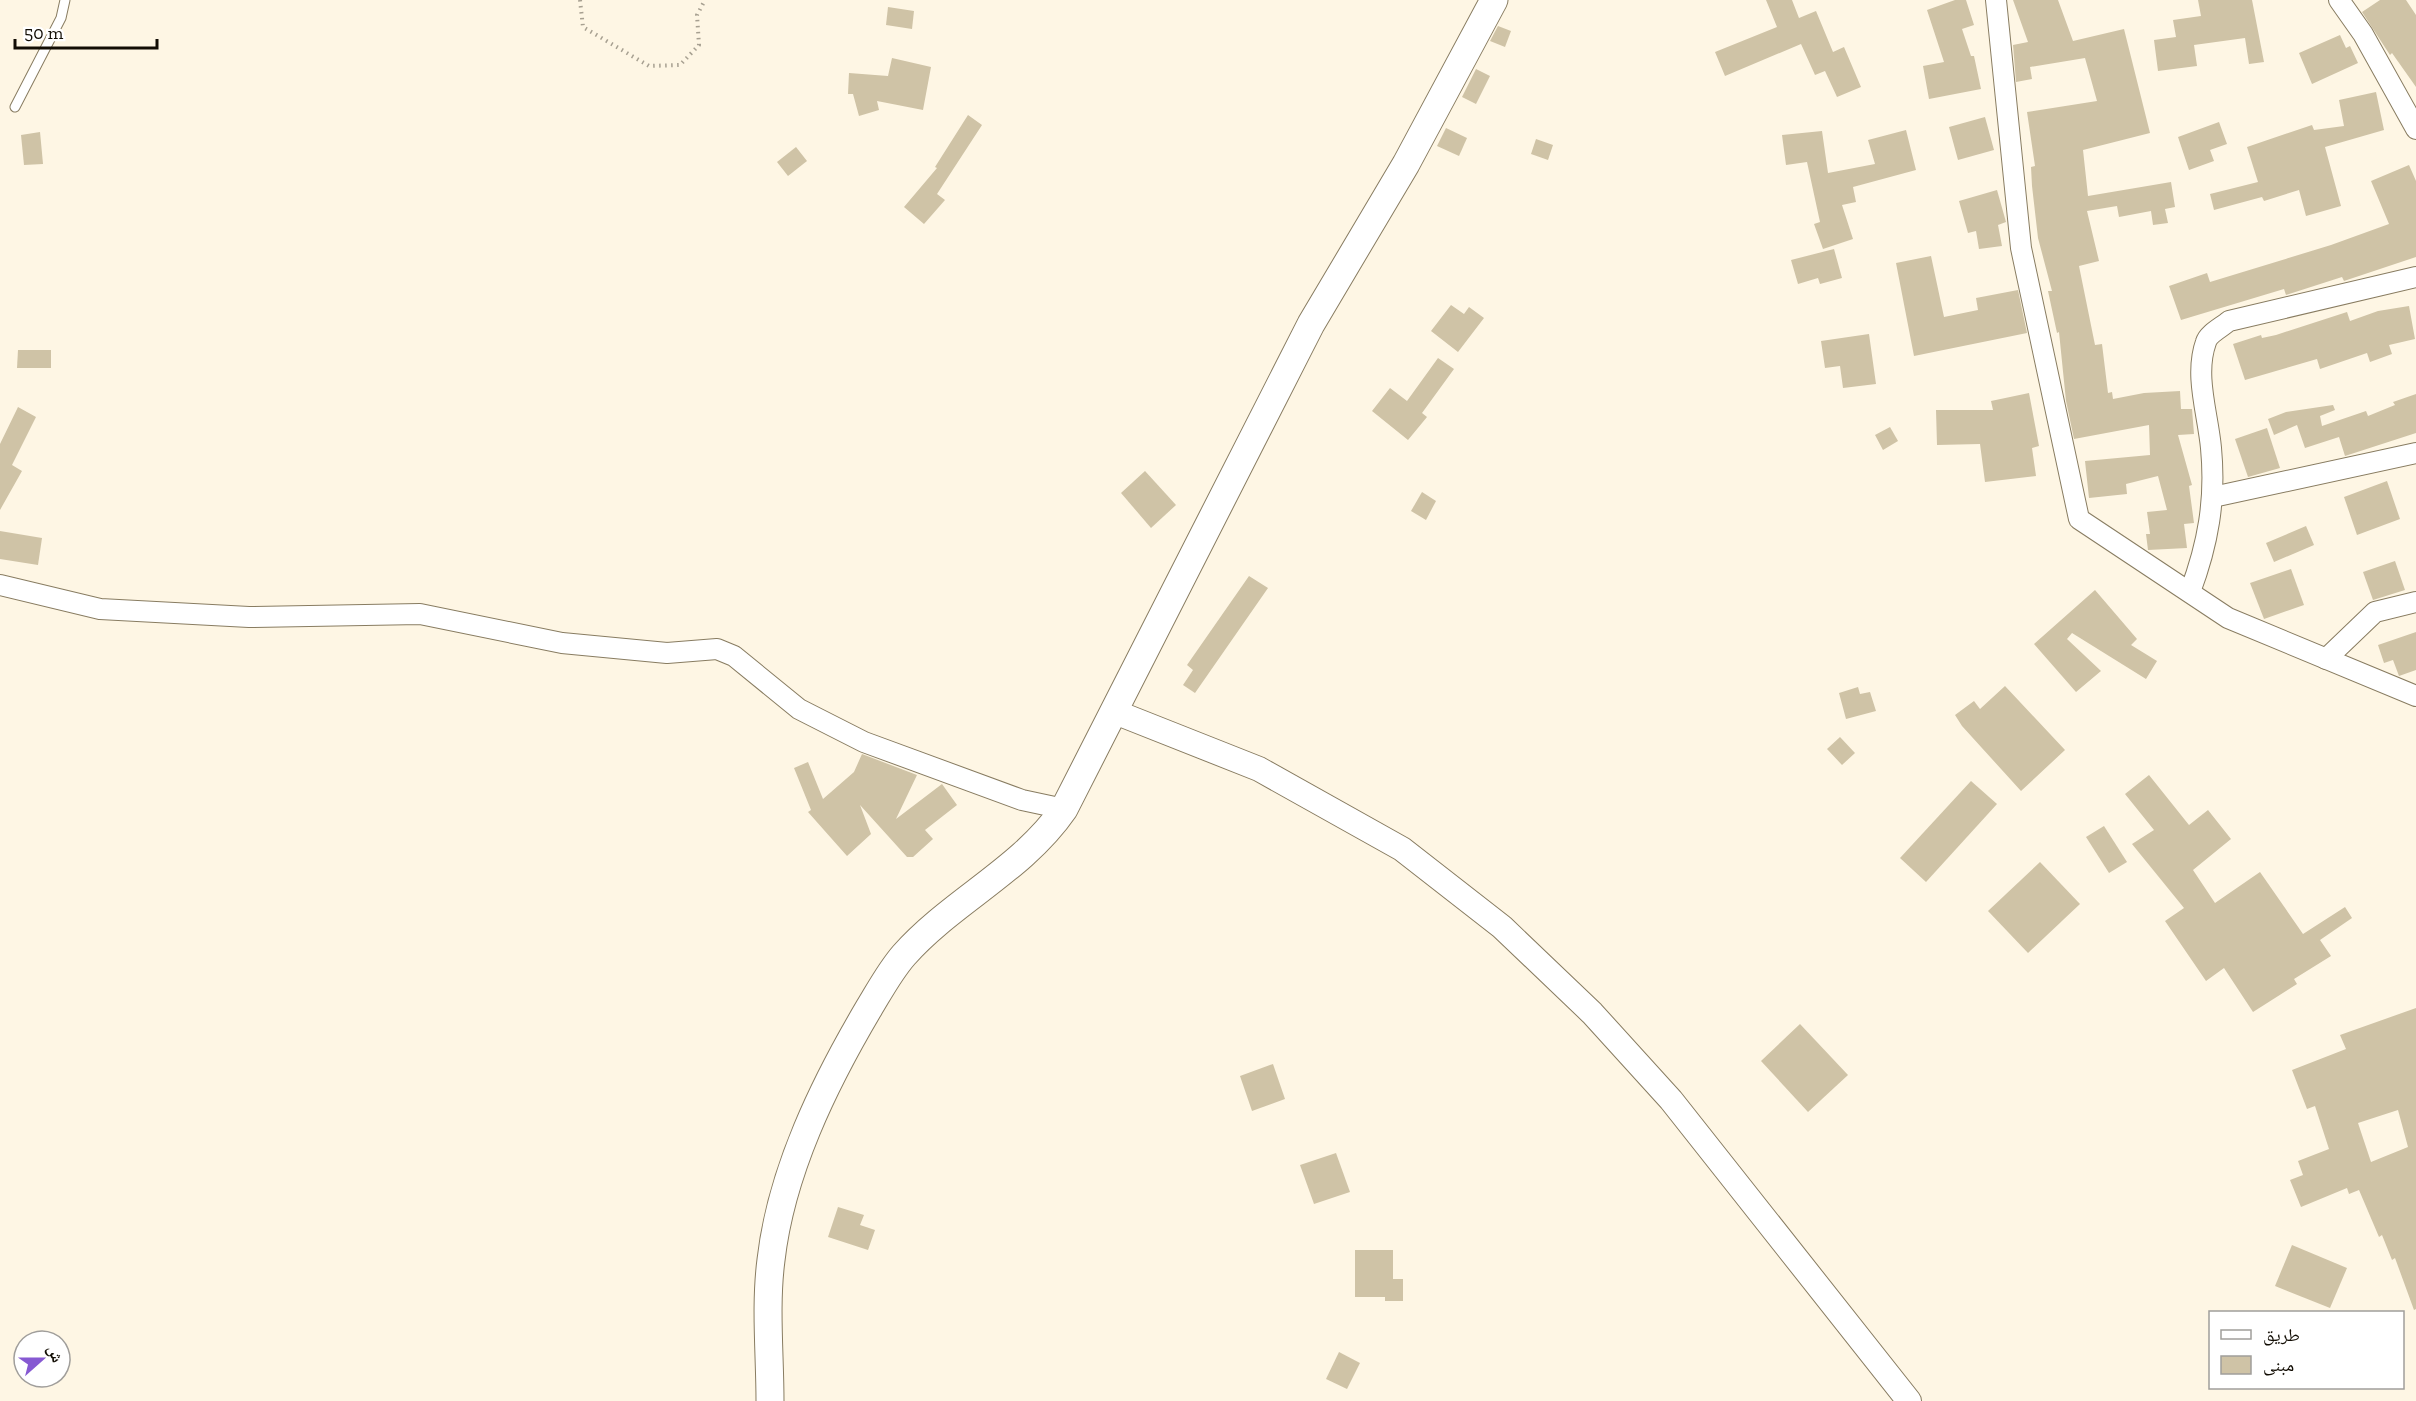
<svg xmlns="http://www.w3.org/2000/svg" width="2416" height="1401" viewBox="0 0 2416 1401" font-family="'Zilla Slab','Noto Naskh Arabic',serif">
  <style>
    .building { fill: #cfc3a6; fill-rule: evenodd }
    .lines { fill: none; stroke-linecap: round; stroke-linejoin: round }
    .service-casing { stroke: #887c61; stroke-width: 11 }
    .minor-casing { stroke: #887c61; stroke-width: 22 }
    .tertiary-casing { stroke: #887c61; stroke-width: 26 }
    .secondary-casing { stroke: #887c61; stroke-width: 29 }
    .path { stroke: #a7a091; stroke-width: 4; stroke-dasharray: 1.5 4.5; stroke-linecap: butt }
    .service { stroke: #fff; stroke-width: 9 }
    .minor { stroke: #fff; stroke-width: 20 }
    .tertiary { stroke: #fff; stroke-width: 24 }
    .secondary { stroke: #fff; stroke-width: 27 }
  </style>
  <rect width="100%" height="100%" fill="#fef6e4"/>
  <g class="building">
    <polygon points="1766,0 1792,0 1799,18 1816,11 1833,52 1844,47 1861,87 1837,97 1825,71 1815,75 1801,44 1725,76 1715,52 1777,27"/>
    <polygon points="1955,0 1966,0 1974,25 1962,29 1971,56 1974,56 1981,89 1929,99 1923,66 1944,62 1927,10"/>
    <polygon points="2013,0 2058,0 2073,41 2124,29 2150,133 2083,150 2088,196 2171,182 2175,207 2165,209 2168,223 2153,225 2151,211 2119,217 2117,206 2087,211 2099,261 2079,266 2095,345 2102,344 2108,393 2112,392 2113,399 2144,393 2180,391 2181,409 2192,409 2194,434 2178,435 2192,485 2189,486 2194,523 2184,524 2187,548 2148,550 2146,534 2150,534 2147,512 2167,510 2158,476 2126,484 2127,494 2089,498 2085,461 2150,455 2149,425 2074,439 2066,401 2059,332 2057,333 2048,291 2052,291 2038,238 2032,186 2031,167 2035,166 2027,112 2097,101 2085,58 2030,67 2032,79 2016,82 2013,45 2028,42"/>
    <polygon points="2198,0 2252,0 2264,62 2249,64 2245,38 2194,45 2197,66 2158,71 2154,40 2176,37 2173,20 2201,16"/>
    <polygon points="2380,0 2406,0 2416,15 2416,87 2392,53 2390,55 2362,12"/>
    <polygon points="888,7 914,11 912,29 886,25"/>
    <polygon points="1498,26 1511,31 1505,47 1490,41"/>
    <polygon points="2340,35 2346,48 2350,46 2358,63 2312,84 2299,53"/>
    <polygon points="892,58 931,67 923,110 877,101 879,110 859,116 853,94 848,94 849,73 888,76"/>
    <polygon points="1476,69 1490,76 1476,104 1462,97"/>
    <polygon points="2376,92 2384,130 2325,147 2341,206 2306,216 2299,190 2264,201 2262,197 2214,210 2210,194 2258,182 2247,147 2312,125 2314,130 2344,126 2339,100"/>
    <polygon points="968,115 982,125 937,194 945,200 924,224 904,207 937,168 935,167"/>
    <polygon points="1985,117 1994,150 1958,160 1949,127"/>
    <polygon points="2219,122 2227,144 2210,150 2214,161 2189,170 2178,137"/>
    <polygon points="1446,128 1467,138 1459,156 1437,146"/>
    <polygon points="1906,130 1916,170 1853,187 1856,202 1842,205 1853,239 1823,249 1814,224 1820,222 1807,162 1786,165 1782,135 1822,131 1828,173 1875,164 1868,140"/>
    <polygon points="40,132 43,164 24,165 21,135"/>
    <polygon points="1536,139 1553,145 1548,160 1531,154"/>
    <polygon points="796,147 807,161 788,176 777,162"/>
    <polygon points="2409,165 2416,181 2416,257 2344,281 2342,277 2286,295 2284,289 2181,320 2169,286 2207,273 2210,282 2331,245 2389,224 2371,181"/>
    <polygon points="1997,190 2006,222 1998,225 2002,246 1979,249 1976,231 1968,233 1959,201"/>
    <polygon points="1834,249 1842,278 1820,284 1818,278 1798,284 1791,260"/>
    <polygon points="1931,256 1944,317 1978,310 1976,298 2018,290 2027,333 1914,356 1896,263"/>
    <polygon points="1451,305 1464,314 1469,307 1484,318 1458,352 1431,331"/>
    <polygon points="2409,306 2415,339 2389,345 2392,354 2370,362 2367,353 2320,369 2317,359 2245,380 2233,344 2261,335 2262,338 2276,335 2347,312 2350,321 2378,311"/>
    <polygon points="1869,334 1876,384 1843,388 1840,366 1825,368 1821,341"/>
    <polygon points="18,350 51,350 51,368 17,368"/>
    <polygon points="1438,358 1454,369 1422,413 1427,417 1408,440 1372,411 1390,388 1407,401"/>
    <polygon points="2029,393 2039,446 2032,448 2036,476 1985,482 1980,444 1937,445 1936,410 1993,410 1991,401"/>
    <polygon points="2416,394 2416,433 2345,456 2339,437 2305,448 2297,425 2274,435 2268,419 2286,412 2333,405 2335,410 2320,416 2322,426 2366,411 2368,416 2395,405 2393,402"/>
    <polygon points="18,407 36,417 12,465 22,471 0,510 0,444"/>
    <polygon points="1890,427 1898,441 1883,450 1875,435"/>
    <polygon points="2267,428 2280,468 2248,477 2235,439"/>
    <polygon points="1145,471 1176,505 1151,528 1121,493"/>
    <polygon points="2387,481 2400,519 2357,535 2344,497"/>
    <polygon points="1422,492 1436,501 1426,520 1411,511"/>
    <polygon points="2306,526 2314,545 2274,562 2266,543"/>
    <polygon points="0,531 42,538 38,565 0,559"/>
    <polygon points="2395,561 2405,590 2373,600 2363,572"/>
    <polygon points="2291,569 2304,605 2264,619 2250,583"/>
    <polygon points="1249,576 1268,588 1195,693 1183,685 1193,670 1187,665"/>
    <polygon points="2095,590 2137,639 2131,645 2157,661 2146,679 2072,633 2067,639 2101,671 2076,692 2034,644"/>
    <polygon points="2416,632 2416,670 2399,676 2393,660 2384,663 2378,645"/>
    <polygon points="2005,686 2065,750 2021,791 1962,726 1955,715 1974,701 1980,709"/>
    <polygon points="1858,687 1860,694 1870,692 1876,711 1846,719 1839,693"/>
    <polygon points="1840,737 1855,753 1842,765 1827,749"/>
    <polygon points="862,754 917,775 896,819 942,784 957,805 925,830 933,839 913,857 907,857 860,805 871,834 847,856 808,812 811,810 794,768 808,762 823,799 854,772"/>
    <polygon points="2149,775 2189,825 2208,810 2231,839 2193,870 2215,903 2260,872 2303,934 2345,907 2352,918 2320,940 2331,956 2294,979 2297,984 2253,1012 2224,968 2206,981 2165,921 2184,908 2132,844 2154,830 2125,794"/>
    <polygon points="1971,781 1997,804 1926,882 1900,858"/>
    <polygon points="2104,826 2127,862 2109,873 2086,837"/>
    <polygon points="2040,862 2080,904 2028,953 1988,911"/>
    <path d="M 2416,1008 L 2416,1309 L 2414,1310 L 2395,1258 L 2392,1260 L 2382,1235 L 2379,1237 L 2359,1190 L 2349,1194 L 2347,1188 L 2301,1207 L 2290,1180 L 2303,1175 L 2298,1161 L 2329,1149 L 2315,1106 L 2307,1109 L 2292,1070 L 2346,1049 L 2340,1035 ZM 2398,1110 L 2408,1147 L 2371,1162 L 2358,1123 Z"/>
    <polygon points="1800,1024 1848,1075 1808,1112 1761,1061"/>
    <polygon points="1273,1064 1285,1099 1252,1111 1240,1076"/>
    <polygon points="1336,1153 1350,1192 1314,1204 1300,1165"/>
    <polygon points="838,1207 864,1215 860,1225 875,1230 868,1250 828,1237"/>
    <polygon points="2292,1245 2347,1268 2330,1308 2275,1286"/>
    <polygon points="1355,1250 1393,1250 1393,1279 1403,1279 1403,1301 1385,1301 1385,1297 1355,1297"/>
    <polygon points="1339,1352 1360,1363 1347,1389 1326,1379"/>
  </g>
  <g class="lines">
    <defs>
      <polyline id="service" points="15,107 61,18 65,0"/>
      <g id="minor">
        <polyline points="1996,0 2021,248 2079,519 2228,618 2416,696"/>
        <polyline points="2339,0 2363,34 2416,129"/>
        <polyline points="2213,497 2416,453"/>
        <polyline points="0,585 100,609 249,617 420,614 562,643 667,653 717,649 734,656 799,709 864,742 1022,800 1064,809"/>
        <path d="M 2190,592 C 2208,544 2216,500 2211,448 C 2208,414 2194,375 2206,342 C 2208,334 2222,327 2229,321 L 2416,277"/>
        <polyline points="2326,659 2375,612 2416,602"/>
      </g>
      <polyline id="tertiary" points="1115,712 1259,769 1402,849 1502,927 1592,1013 1671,1100 1909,1401"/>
      <path id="secondary" d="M 770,1401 C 770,1355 765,1306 771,1260 C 781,1172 824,1084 869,1008 C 880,990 890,971 904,955 C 952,901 1022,870 1064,809 L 1311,324 L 1406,164 L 1494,0"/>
    </defs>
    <use href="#service" class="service-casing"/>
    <use href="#minor" class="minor-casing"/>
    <use href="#tertiary" class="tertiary-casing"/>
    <use href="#secondary" class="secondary-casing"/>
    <polyline class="path" points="580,0 583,27 649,66 680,65 699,45 697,15 705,0"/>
    <use href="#service" class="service"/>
    <use href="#minor" class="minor"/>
    <use href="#tertiary" class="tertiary"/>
    <use href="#secondary" class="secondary"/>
  </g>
  <rect x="2209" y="1311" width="195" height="78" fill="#ffffff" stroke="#a09e9b" stroke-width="1.5"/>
  <rect x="2221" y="1330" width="30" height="9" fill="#ffffff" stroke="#a09e9b" stroke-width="1.5"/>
  <text x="2263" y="1341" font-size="18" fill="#120d04">طريق</text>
  <rect x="2221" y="1356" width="30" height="18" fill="#cfc3a6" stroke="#a09e9b" stroke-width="1.5"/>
  <text x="2263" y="1371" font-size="18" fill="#120d04">مبنى</text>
  <g transform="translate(42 1359) rotate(69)"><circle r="28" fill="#ffffff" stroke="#a09e9b" stroke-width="1.5"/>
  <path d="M0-4.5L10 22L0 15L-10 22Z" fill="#8659d2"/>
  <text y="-9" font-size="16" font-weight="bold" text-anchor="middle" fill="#120d04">ش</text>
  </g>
  <path d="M15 39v9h142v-9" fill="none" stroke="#120d04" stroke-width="3"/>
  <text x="24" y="39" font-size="18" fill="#120d04" stroke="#ffffff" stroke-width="4.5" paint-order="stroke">50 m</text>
</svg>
